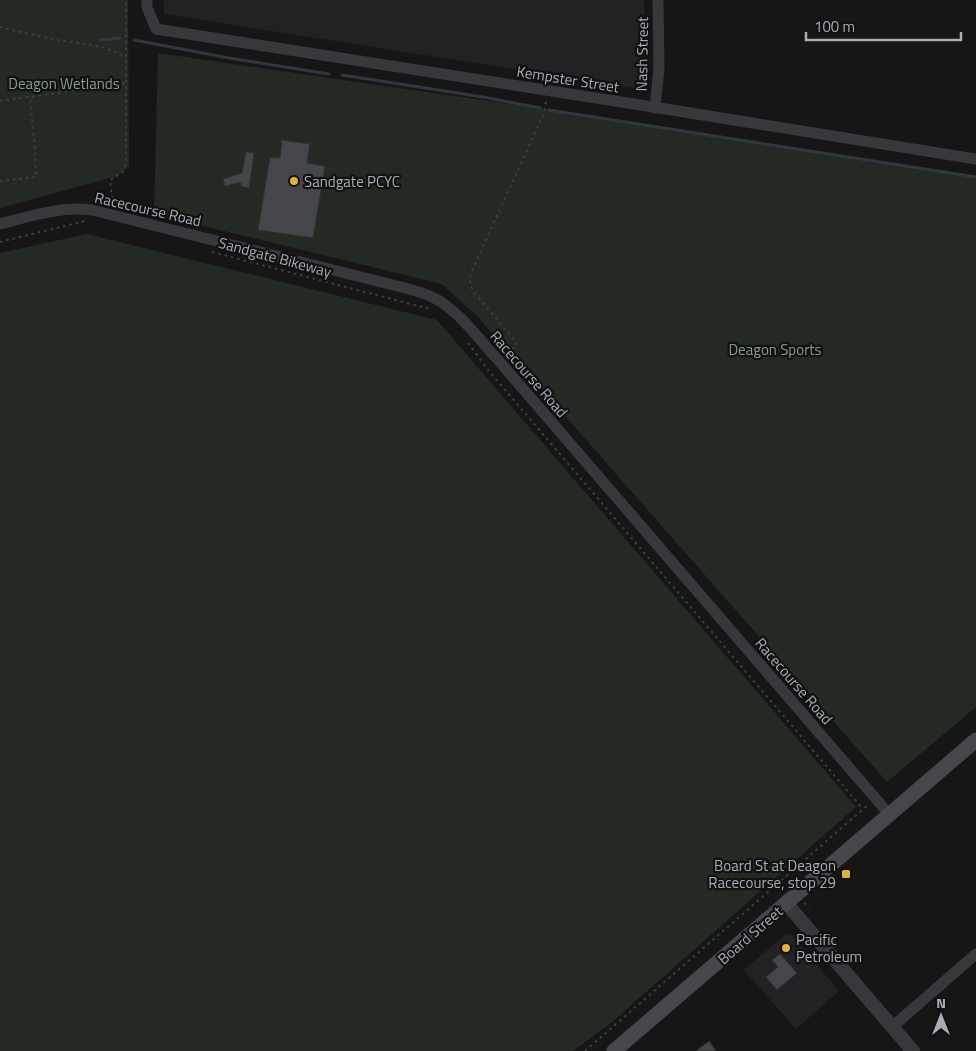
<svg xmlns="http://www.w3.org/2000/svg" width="976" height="1051" viewBox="0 0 976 1051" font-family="'Titillium Web',sans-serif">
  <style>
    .built { fill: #222224 }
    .green { fill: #222a23 }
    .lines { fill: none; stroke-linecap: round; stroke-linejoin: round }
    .stream { stroke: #30383f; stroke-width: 3 }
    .building { fill: #45464a; stroke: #303033 }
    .path { stroke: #3d3f43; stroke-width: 2; stroke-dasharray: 2.5 4; stroke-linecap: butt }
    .minor { stroke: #37383c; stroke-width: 11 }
    .tertiary { stroke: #37383c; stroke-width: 14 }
    .secondary { stroke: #45474c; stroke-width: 15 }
    .poi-dot { fill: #deb047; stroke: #111112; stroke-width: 2 }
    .labels { text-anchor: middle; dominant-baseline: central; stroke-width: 4.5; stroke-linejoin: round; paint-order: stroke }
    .street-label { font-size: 15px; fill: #a9adb6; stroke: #111112 }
    .park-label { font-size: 15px; fill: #829f85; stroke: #111112 }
    .poi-label { font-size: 15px; fill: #a9adb6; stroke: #111112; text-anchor: start }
  </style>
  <rect width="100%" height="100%" fill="#161617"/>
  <g class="built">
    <polygon points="163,0 644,0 646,90 164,14"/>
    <polygon points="786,934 791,934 839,991 796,1029 744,970"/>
  </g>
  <g class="green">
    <polygon points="0,0 128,0 129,166 117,176 0,208"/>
    <polygon points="158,53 647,124 976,177 976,707 887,782 478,317 442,284 154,214"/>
    <polygon points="87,234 437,320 856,807 611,1023 573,1051 0,1051 0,253"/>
  </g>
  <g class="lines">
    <g class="stream">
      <polyline points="100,40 120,38"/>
      <polyline points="134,40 229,58 329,74"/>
      <polyline points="342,75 483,97 540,108"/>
      <polyline points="549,110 976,177"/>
    </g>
  </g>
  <g class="building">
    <polygon points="282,140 310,144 307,163 325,166 313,238 258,230 270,157 280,158"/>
    <polygon points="246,152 254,153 249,188 241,186 241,182 225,186 223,179 242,173"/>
    <polygon points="780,954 797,973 777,990 766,977 778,967 772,960"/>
    <polygon points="709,1041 716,1051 696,1051"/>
  </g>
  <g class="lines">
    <g class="path">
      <path d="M 0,27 C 19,32 39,36 58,40 C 82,44 105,44 126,58"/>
      <polyline points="0,101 126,83"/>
      <polyline points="0,181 36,177 35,149 30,96"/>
      <path d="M 113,205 L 110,180 C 120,173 125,175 126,161 L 126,0"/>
      <polyline points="0,242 85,221"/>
      <polyline points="212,252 430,309"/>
      <polyline points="468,343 489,371 863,809"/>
      <path d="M 507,354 L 516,346 L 516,342 L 474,292 C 468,283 469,276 474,266 L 544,113 L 546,101"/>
      <polyline points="804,903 810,907"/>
      <polyline points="585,1051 868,805"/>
    </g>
    <g class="minor">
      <path d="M 147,0 L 147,7 L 156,29 C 429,72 703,114 976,159"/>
      <polyline points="655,108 659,68 658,0"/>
      <path d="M 0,224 C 31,216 61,206 92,210 L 405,288 C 417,291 431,295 441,302 C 464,317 481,342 499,361 L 889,814"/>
      <polyline points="892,1027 976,954"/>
    </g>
    <polyline class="tertiary" points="786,903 913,1051"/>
    <polyline class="secondary" points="614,1051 976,740"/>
  </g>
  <g class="poi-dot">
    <circle cx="294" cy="181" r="5"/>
    <rect x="841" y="869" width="10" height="10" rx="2.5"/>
    <circle cx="786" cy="948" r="5"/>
  </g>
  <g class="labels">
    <g class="street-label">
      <text transform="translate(642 54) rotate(-89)">Nash Street</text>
      <text transform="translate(568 79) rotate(9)">Kempster Street</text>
      <text transform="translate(148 209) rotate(13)">Racecourse Road</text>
      <text transform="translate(275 257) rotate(15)">Sandgate Bikeway</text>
      <text transform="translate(529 374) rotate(49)">Racecourse Road</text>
      <text transform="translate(794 681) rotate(49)">Racecourse Road</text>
      <text transform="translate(750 935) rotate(-41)">Board Street</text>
    </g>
    <g class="park-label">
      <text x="64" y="83">Deagon Wetlands</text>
      <text x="775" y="349">Deagon Sports</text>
    </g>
    <g class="poi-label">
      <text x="304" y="181">Sandgate PCYC</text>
      <text x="836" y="865" text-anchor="end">Board St at Deagon<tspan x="836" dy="17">Racecourse, stop 29</tspan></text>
      <text x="796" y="939">Pacific<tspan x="796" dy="17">Petroleum</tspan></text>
    </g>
  </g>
  <g transform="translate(941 1016)" stroke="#111112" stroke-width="4" paint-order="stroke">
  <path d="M0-4L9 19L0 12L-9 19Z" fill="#a9adb6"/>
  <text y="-8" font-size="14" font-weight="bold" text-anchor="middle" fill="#a9adb6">N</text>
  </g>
  <path d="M806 32v8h155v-8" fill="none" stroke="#a9adb6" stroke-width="2.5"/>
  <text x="814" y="32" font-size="15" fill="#a9adb6" stroke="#111112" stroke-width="4" paint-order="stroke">100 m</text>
</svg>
